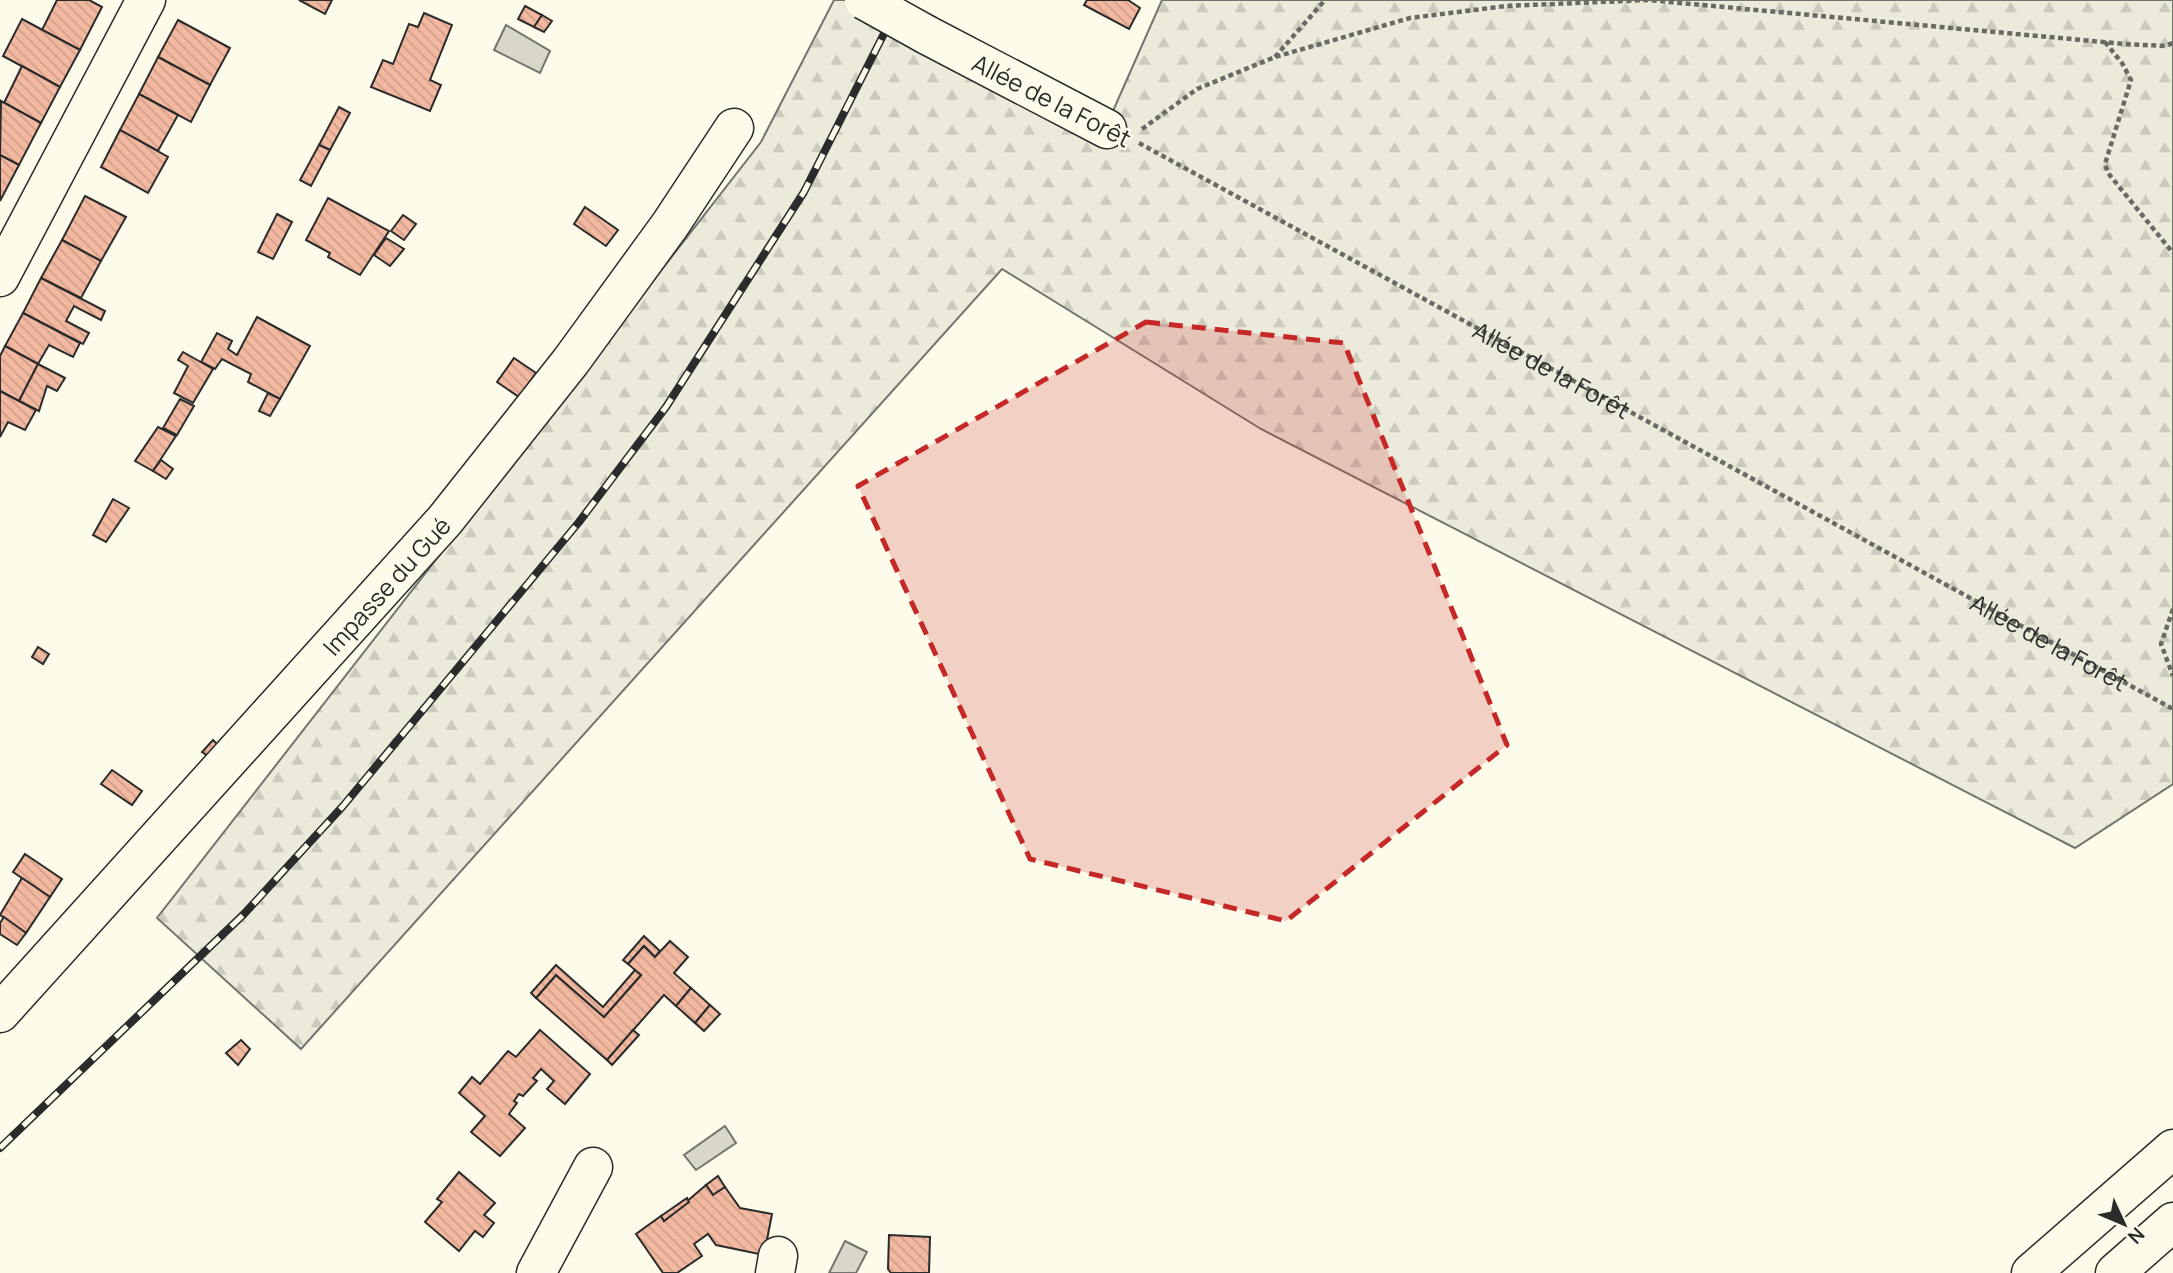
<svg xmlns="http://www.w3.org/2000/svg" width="2173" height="1273" viewBox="0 0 2173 1273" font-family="Manrope,sans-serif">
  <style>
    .forest { fill: url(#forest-firs); stroke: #74746e; stroke-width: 2 }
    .water { fill: #d8d7c9; stroke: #74746e; stroke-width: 2 }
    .building { fill: url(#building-back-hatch); stroke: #2b2b2b; stroke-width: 2 }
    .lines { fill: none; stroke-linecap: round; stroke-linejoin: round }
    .minor-casing { stroke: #2b2b2b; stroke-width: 41 }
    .major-casing { stroke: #2b2b2b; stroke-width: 41 }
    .path { stroke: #6a6964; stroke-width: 4.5; stroke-dasharray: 5 3.5; stroke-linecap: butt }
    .minor { stroke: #fdfbea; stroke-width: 38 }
    .major { stroke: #fdfbea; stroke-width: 38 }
    .rail-casing { stroke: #2b2b2b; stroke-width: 8 }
    .rail { stroke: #fdfbea; stroke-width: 5; stroke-dasharray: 16; stroke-linecap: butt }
    .minor-bridge-casing { stroke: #2b2b2b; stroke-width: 41; stroke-linecap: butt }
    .minor-bridge { stroke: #fdfbea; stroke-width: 38 }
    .marked { fill: #c62828; fill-opacity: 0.2; stroke: #c62828; stroke-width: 5; stroke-dasharray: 14 9; stroke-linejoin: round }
    .labels { text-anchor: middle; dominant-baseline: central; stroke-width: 5; stroke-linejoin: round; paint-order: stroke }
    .street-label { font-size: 24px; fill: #2b2b2b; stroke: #fdfbea }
  </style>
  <defs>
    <pattern id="forest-firs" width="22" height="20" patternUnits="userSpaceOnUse" patternTransform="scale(1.75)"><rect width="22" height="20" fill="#ecebdb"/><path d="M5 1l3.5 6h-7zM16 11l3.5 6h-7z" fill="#cbcabc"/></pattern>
    <pattern id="building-back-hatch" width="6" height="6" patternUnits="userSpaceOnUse" patternTransform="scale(1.75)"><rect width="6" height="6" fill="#f2b8a0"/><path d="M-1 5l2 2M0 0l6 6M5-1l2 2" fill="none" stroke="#d09e8a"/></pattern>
  </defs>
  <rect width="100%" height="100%" fill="#fdfbea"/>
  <polygon class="forest" points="834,0 897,0 1109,120 1162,0 2173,0 2173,784 2075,848 1261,429 1002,269 301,1049 157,918 761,142"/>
  <g class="water">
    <polygon points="506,25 550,51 540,73 494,50"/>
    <polygon points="725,1126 736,1143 696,1170 684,1155"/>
    <polygon points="845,1241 867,1252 856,1273 829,1273"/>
  </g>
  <g class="building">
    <polygon points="57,0 89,0 102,7 80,50 42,30"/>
    <polygon points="299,0 332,0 325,14"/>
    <polygon points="1087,0 1128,0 1140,8 1129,29 1084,5"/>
    <polygon points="525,6 542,15 534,27 518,19"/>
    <polygon points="424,13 452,25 430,80 441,85 430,111 371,87 383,60 393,64 409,24 418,27"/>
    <polygon points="542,15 552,21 544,32 534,27"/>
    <polygon points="22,19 80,50 60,87 3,56"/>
    <polygon points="178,20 230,48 210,85 158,57"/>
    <polygon points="158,57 210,85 191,122 139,94"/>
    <polygon points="22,66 60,87 41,123 4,103"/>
    <polygon points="139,94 178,115 158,151 120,130"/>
    <polygon points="1,101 41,123 19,165 0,155"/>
    <polygon points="339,107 350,113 330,150 319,145"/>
    <polygon points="120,130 168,157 148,193 101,167"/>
    <polygon points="319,145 330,150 311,186 300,180"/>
    <polygon points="0,155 19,165 0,201"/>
    <polygon points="85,196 126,217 101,261 62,240"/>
    <polygon points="328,198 389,231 360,275 328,257 330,253 306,240"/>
    <polygon points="585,207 618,230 606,246 574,224"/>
    <polygon points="277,214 292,222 273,259 258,252"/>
    <polygon points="403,215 416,224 404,240 391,231"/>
    <polygon points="386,238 404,249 390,266 374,255"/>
    <polygon points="62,240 101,261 81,298 41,278"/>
    <polygon points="41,278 105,311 101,320 74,306 66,321 89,333 83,344 23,313"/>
    <polygon points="23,313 80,343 73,357 49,345 38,364 5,346"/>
    <polygon points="257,317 310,346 280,399 248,382 251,374 222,359 215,369 201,362 217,333 232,341 228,349 237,355"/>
    <polygon points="5,346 38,364 19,401 0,391 0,356"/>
    <polygon points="183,352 213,369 193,403 174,393 188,366 178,360"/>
    <polygon points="514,358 536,373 519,397 497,382"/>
    <polygon points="38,364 65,378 57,391 47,386 39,411 19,401"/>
    <polygon points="0,391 36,410 25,430 8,422 0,437"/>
    <polygon points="268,393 280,399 270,416 259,411"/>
    <polygon points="180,399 194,406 177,435 163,428"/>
    <polygon points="158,427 176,436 153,471 135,461"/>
    <polygon points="161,460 173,469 166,479 153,471"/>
    <polygon points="113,499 129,508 106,542 93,535"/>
    <polygon points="38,647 49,654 43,664 32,657"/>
    <polygon points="213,740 221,748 211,758 202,752"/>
    <polygon points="112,770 142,791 132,805 101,784"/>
    <polygon points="25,854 62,879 50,897 13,872"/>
    <polygon points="22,878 50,897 26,933 0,915"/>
    <polygon points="4,917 26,933 17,945 0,934 0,923"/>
    <polygon points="644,936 660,951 655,957 644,946 628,964 623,960"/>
    <polygon points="670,941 688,957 674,973 691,988 676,1006 664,995 607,1060 536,998 556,975 604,1017 641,975 628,964 644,946 655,957"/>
    <polygon points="556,965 603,1007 635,970 641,975 604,1017 556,975 536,998 531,993"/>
    <polygon points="691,988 710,1005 695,1023 676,1006"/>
    <polygon points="710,1005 720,1014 704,1031 695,1023"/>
    <polygon points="540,1030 590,1074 565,1104 547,1089 554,1081 541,1069 533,1078 537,1081 523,1096 519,1094 514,1101 517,1103 509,1114 525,1128 500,1156 471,1132 485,1116 459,1093 472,1077 480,1084 508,1051 516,1057"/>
    <polygon points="633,1030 639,1035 612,1065 607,1060"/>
    <polygon points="241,1040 250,1049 238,1065 226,1053"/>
    <polygon points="459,1172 495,1203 484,1215 494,1223 483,1237 475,1231 459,1251 425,1222 442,1202 437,1199"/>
    <polygon points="718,1176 725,1187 713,1195 706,1185"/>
    <polygon points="706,1185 713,1195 725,1187 740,1208 772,1214 764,1255 716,1245 708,1234 694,1244 702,1256 677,1273 663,1273 636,1234 661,1216 664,1221"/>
    <polygon points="687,1198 689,1202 664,1221 661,1216"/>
    <polygon points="889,1235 930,1237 929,1273 891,1273 888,1269"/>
  </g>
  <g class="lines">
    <defs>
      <g id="minor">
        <polyline points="927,35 1107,129"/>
        <polyline points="0,277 146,0"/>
        <path id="s2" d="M 0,1013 L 445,520 L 571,361 L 670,225 L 734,128"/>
        <polyline points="536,1273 593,1167"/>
        <polyline points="775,1273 778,1256"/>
      </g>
      <g id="major">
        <polyline points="2031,1273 2173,1149"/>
        <polyline points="2115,1273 2173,1222"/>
      </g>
    </defs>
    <use href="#minor" class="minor-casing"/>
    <use href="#major" class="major-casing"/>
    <g class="path">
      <polyline points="2105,42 2122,63 2131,80 2105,164 2108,173 2173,253"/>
      <polyline points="1275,57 1325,0"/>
      <polyline points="1142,129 1197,89 1275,57 1410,18 1506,6 1648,0 2125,44 2165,46 2173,43"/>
      <path id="s1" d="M 1139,143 L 2173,709"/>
      <polyline points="2173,609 2161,644 2173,676"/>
    </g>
    <use href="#minor" class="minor"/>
    <use href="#major" class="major"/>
    <defs>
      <polyline id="rail" points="0,1148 244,914 343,806 579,522 666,407 804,192 901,0"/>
    </defs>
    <use href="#rail" class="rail-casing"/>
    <use href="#rail" class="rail"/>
    <defs>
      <polyline id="minor-bridge" points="864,0 927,35"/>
    </defs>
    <use href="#minor-bridge" class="minor-bridge-casing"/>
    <use href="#minor-bridge" class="minor-bridge"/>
  </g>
  <path class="marked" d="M 1146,322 L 1344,343 L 1507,745 L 1286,921 L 1030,859 L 858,486 Z"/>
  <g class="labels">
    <g class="street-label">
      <text transform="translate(1052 100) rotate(27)">Allée de la Forêt</text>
      <text stroke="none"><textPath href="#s1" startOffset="471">Allée de la Forêt</textPath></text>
      <text stroke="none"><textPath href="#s2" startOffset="576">Impasse du Gué</textPath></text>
      <text stroke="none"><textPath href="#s1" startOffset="1038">Allée de la Forêt</textPath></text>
    </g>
  </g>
  <g transform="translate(2124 1224) rotate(134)" stroke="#fdfbea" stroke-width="5" paint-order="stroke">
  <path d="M0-5L12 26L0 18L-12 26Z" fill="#2b2b2b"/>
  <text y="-10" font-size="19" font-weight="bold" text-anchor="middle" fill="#2b2b2b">N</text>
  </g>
</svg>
